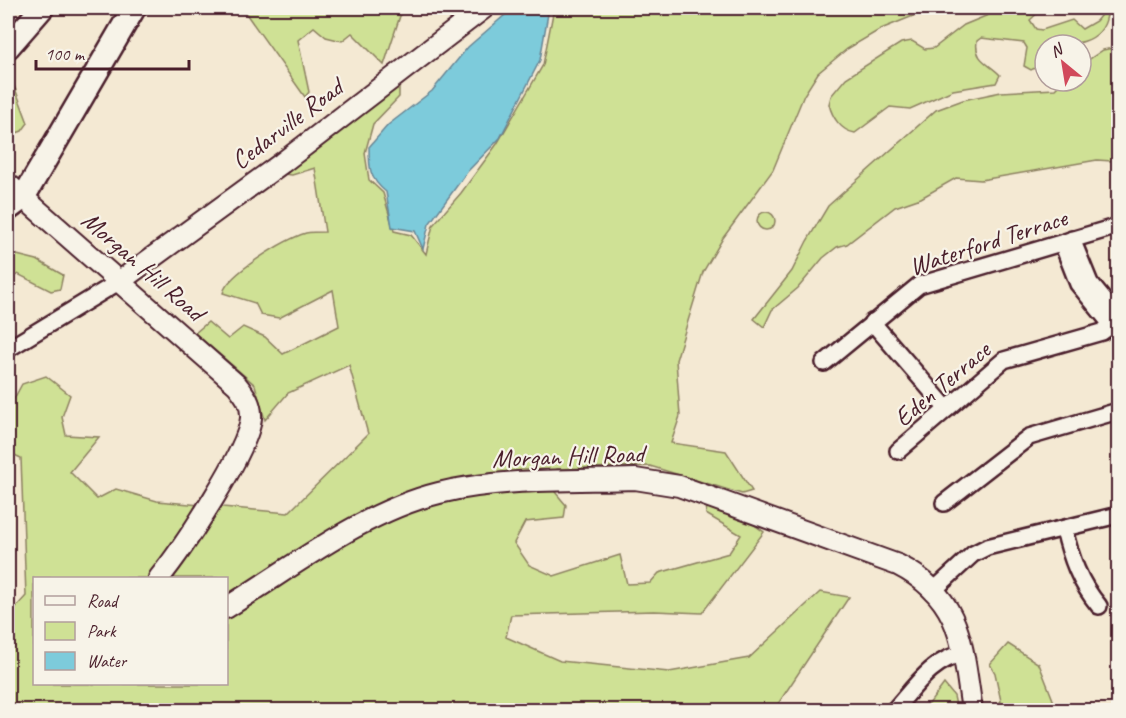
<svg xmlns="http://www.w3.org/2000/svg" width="1126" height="718" viewBox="0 0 1126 718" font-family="Caveat,sans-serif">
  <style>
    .green { fill: #cfe195; stroke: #8c8060; stroke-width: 1.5; fill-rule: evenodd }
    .water { fill: #7dcbdb; stroke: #698695; stroke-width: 1.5 }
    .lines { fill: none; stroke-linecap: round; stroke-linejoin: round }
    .minor-casing { stroke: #4a1f2b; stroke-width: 20 }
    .major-casing { stroke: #4a1f2b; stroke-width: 24 }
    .highway-casing { stroke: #4a1f2b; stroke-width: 27 }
    .minor { stroke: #f7f3e8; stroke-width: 15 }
    .major { stroke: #f7f3e8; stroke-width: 20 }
    .highway { stroke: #f7f3e8; stroke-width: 22 }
    .labels { text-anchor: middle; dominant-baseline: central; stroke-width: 4.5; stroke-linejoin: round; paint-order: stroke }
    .street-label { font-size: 26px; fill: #4a1f2b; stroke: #f7f3e8 }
  </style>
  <rect width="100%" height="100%" fill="#f4e9d3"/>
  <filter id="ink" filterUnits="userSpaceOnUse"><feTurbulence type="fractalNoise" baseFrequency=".0167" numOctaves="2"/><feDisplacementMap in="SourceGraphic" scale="12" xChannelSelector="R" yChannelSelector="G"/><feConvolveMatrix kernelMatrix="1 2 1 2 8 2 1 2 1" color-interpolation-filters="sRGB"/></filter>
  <g filter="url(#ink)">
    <g class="green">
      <polygon points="242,8 407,8 400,16 384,65 352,33 342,41 326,37 314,27 298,40 309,92 305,97"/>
      <path d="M 554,8 L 950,8 L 918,14 L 881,29 L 847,49 L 818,73 L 804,95 L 773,170 L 723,238 L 703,272 L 676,360 L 680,416 L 671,443 L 726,451 L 752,491 L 742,494 L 650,466 L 557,469 L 555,492 L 566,505 L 564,518 L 525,522 L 514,543 L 529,565 L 554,576 L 620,555 L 627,584 L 650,583 L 659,573 L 729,553 L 741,535 L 706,514 L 707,505 L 753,524 L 764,532 L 702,613 L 654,611 L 511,615 L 506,637 L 560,661 L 669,672 L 749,658 L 820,592 L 849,597 L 774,710 L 8,710 L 8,616 L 26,596 L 21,458 L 8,452 L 8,410 L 22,384 L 46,376 L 70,395 L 62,417 L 66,435 L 99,437 L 70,472 L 97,499 L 116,489 L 157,501 L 288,513 L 368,434 L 349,365 L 288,393 L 265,420 L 255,385 L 195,333 L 208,322 L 228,339 L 243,327 L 265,337 L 283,354 L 339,326 L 333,290 L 279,318 L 261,315 L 255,303 L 223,293 C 227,274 286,239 306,233 C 311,232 319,232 325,232 L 315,168 L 292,175 L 283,174 L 399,85 L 399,97 L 373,124 L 365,153 L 369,180 L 383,193 L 394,231 L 411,235 L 426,254 L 433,225 L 461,193 L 497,144 L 543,65 ZM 34,578 L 226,578 L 226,684 L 34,684 Z"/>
      <path d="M 1005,8 L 1043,8 L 1030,20 L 1036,29 L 1042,30 L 1072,20 L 1082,29 L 1096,21 L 1104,11 L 1107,15 C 1102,46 1069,45 1045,45 L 1045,63 L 1031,70 L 1024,66 L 1027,48 L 1024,43 L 981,38 L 977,41 C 974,61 989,63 1000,75 L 996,83 L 953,90 L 910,109 L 890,107 L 855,133 C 841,131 832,117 829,104 L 831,96 L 846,78 L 901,43 L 912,41 L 925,49 L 934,48 L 964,25 Z"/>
      <polygon points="1118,47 1118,100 1111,127 1116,152 1112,161 1097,160 981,180 956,178 921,198 895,207 847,244 837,247 823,258 798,288 772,310 764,327 754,319 792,271 807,241 828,206 936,110 963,100 1001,92 1055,89 1063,81 1081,81 1081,65 1103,50"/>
      <polygon points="8,80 13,83 28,123 22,131 8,136"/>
      <circle cx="766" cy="221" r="9"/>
      <polygon points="13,254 37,260 63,275 60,289 51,291 18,274 8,281 8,259"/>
      <polygon points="1008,644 1039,664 1057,710 993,710 1001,701 995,673 990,664"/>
      <polygon points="944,684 954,696 957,710 916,710 929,704"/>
    </g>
    <path class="water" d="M 513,8 L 549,8 L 540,60 L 500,138 L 467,172 L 429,224 L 423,249 L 415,231 L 392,227 L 386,192 C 369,178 369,168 369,147 L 388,125 L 432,91 L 468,47 Z"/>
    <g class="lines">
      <defs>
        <g id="minor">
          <polyline points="1072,239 1090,283 1118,317"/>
          <polyline points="1062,243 1078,284 1118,333"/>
          <polyline points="872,322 947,409"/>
          <polyline points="8,349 120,281"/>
          <polyline points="824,363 919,285 1118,226"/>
          <polyline points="898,451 1004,360 1102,332 1118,320"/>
          <polyline points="944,503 1029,437 1118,411"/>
          <path d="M 1064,529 C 1071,558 1079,582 1099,606"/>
          <polyline points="934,590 973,554 987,547 1118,515"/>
          <path d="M 894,710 C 913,689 933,658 963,654"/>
        </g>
        <g id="major">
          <path d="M 8,184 L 237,385 C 245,395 252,404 251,418 C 249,450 181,551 159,578"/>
          <polyline points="120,281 282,163 484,8"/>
          <path d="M 226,608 C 293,567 362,512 439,493 C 500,478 572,481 635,479 L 679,486 L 898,565 C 963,598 962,646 972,710"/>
        </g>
        <g id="highway">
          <polyline points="8,47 42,8"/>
          <polyline points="8,209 23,198 134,8"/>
        </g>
      </defs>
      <use href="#minor" class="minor-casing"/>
      <use href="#major" class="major-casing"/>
      <use href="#highway" class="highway-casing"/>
      <use href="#minor" class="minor"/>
      <use href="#major" class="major"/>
      <use href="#highway" class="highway"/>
    </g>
  </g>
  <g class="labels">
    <g class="street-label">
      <text transform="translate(287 124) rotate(-37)">Cedarville Road</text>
      <text transform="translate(988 242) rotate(-18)">Waterford Terrace</text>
      <text transform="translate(143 266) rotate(41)">Morgan Hill Road</text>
      <text transform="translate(942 384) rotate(-40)">Eden Terrace</text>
      <text transform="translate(568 456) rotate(-2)">Morgan Hill Road</text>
    </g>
  </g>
  <rect width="1126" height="718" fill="none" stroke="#f7f3e8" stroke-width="30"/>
  <rect x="15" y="15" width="1096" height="688" fill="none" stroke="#4a1f2b" stroke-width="2" filter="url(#ink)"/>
  <rect x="33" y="577" width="195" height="108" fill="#f7f3e8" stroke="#b29e9c" stroke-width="1.5"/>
  <rect x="45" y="596" width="30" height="9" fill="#f7f3e8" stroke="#b29e9c" stroke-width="1.5"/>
  <text x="87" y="607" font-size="18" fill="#4a1f2b">Road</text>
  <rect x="45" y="622" width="30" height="18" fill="#cfe195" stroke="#b29e9c" stroke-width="1.5"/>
  <text x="87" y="637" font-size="18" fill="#4a1f2b">Park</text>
  <rect x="45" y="652" width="30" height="18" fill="#7dcbdb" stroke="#b29e9c" stroke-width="1.5"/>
  <text x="87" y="667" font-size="18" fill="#4a1f2b">Water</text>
  <g transform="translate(1063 63) rotate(330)"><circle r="28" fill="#f7f3e8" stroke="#b29e9c" stroke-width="1.5"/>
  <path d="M0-4.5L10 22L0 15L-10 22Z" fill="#d1495b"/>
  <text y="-9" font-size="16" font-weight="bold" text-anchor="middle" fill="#4a1f2b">N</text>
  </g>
  <path d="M36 60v9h153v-9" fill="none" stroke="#4a1f2b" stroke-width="3"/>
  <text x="45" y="60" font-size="18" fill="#4a1f2b" stroke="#f7f3e8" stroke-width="4.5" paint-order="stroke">100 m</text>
</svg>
